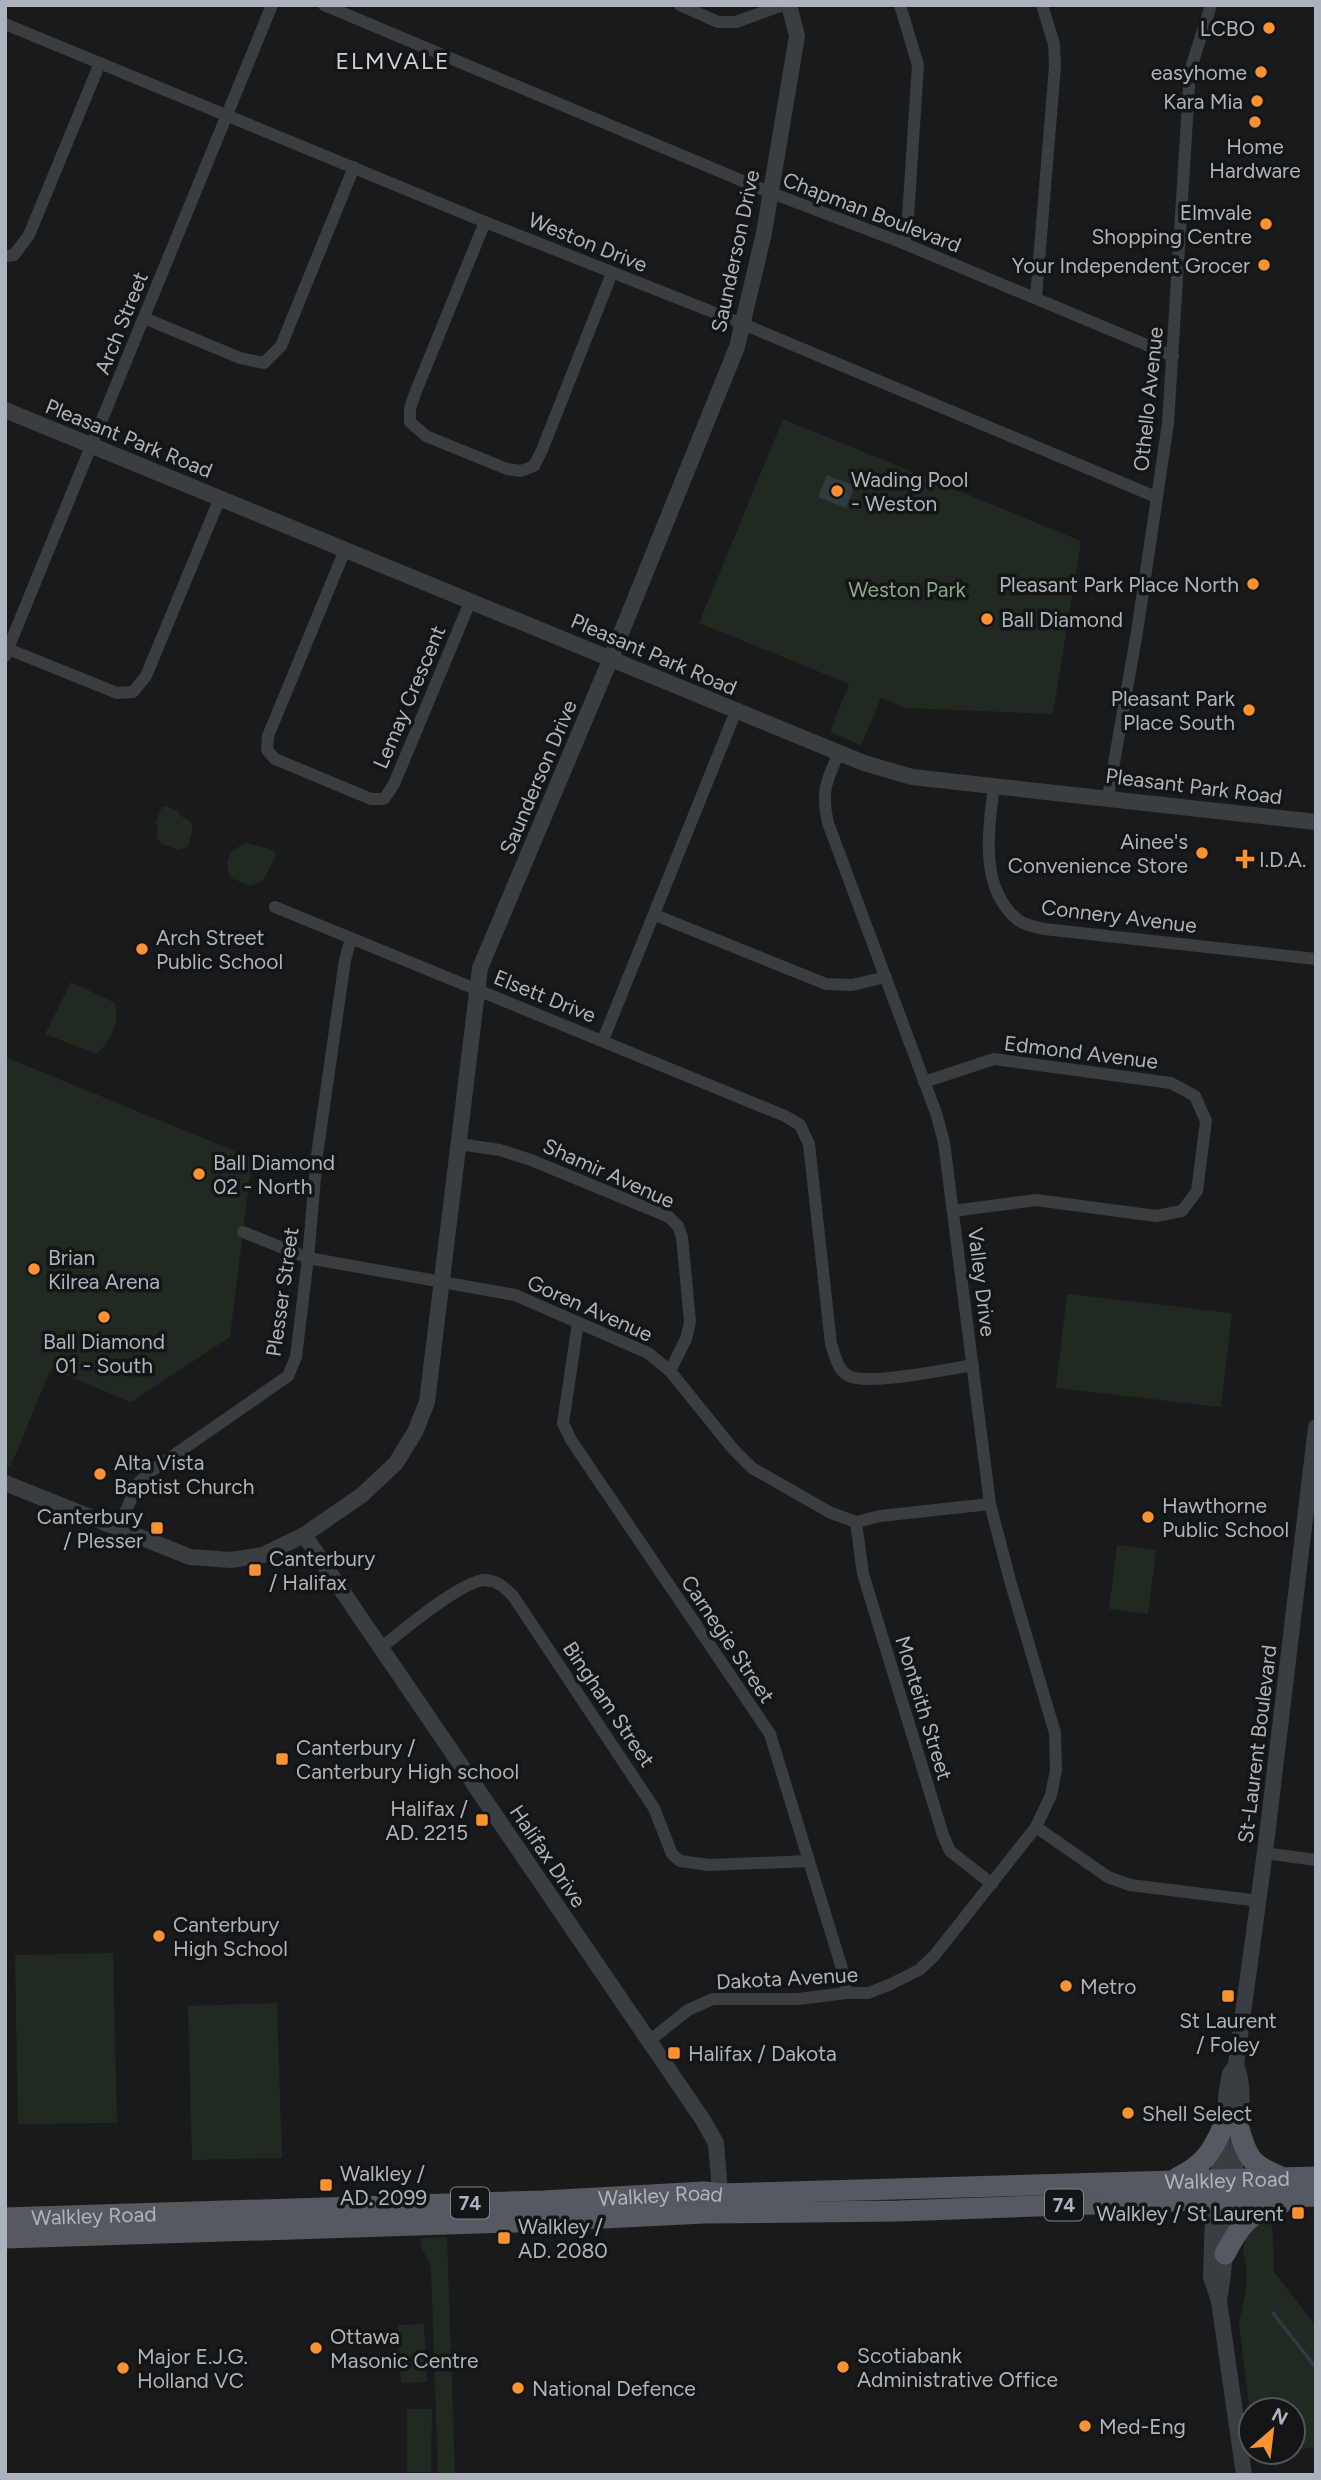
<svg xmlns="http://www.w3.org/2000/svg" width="1321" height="2480" viewBox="0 0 1321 2480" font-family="Figtree,sans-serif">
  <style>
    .green { fill: #212a21 }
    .water { fill: #2e3c41 }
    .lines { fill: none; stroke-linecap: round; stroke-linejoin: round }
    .stream { stroke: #2e3c41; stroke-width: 3.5 }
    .minor { stroke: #3a3d41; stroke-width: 12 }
    .tertiary { stroke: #3a3d41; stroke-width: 16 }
    .primary { stroke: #565a60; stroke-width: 21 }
    .poi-dot { fill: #fc9132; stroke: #141517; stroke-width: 2.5 }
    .labels { text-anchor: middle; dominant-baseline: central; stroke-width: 7; stroke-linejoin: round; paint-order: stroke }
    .shield { fill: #141517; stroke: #7e848a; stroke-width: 2 }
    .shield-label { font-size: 19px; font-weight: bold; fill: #abb4bc }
    .poi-label { font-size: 21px; fill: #abb4bc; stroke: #141517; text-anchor: start }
    .street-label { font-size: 21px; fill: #abb4bc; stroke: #141517 }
    .park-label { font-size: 21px; fill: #86a882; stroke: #141517 }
    .neighbourhood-label { font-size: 23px; letter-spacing: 2px; fill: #cdd2d8; stroke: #141517 }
  </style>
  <rect width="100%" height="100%" fill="#191a1c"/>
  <g class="green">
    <polygon points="783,419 1081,541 1053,714 906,708 881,698 861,745 830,732 849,684 699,623"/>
    <polygon points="166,806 180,812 179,815 190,821 193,828 188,846 179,850 161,844 156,836 158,825 155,823 162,807"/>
    <path d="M 246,843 L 274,850 L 276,856 L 263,880 L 251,886 L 231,878 C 223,860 228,851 246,843 Z"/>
    <path d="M 71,982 L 115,1003 C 120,1022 111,1042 96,1054 L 45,1034 Z"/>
    <polygon points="5,1057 252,1158 230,1337 131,1402 51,1369 10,1467 5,1465"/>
    <polygon points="1067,1294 1232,1313 1221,1407 1056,1388"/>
    <polygon points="1117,1545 1156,1550 1148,1614 1109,1609"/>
    <polygon points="113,1953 117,2123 18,2124 15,1955"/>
    <polygon points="277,2003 282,2158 192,2160 188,2006"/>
    <polygon points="1272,2216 1274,2272 1316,2326 1316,2447 1293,2450 1293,2410 1251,2410 1251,2423 1239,2323 1246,2291 1247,2269 1243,2250 1247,2232"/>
    <polygon points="447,2237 455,2475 438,2475 431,2267 421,2246 420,2238"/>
    <polygon points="424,2324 427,2382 401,2383 398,2325"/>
    <polygon points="407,2409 432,2409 431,2472 407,2472"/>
  </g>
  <polygon class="water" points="827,475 855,486 846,508 818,497"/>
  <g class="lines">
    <polyline class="stream" points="1273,2313 1316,2368"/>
    <g class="minor">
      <polyline points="324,5 769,192 903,243 1173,356"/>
      <polyline points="680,5 718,22 736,22 783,5"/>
      <polyline points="900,5 918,65 907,232 903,243"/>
      <polyline points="5,24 485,222 743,324 1156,497"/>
      <polyline points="485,222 416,391 410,408 410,422 426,436 507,469 521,471 534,466 542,450 612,273"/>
      <polyline points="5,256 14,255 29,235 100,63"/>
      <polyline points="1036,297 1055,66 1054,44 1042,5"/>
      <polyline points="144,318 240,358 264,363 281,346 354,167"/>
      <polyline points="345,550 268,736 267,750 275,759 371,799 384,799 394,784 470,602"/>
      <polyline points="8,649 117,693 133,692 146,676 220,498"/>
      <polyline points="5,656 272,5"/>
      <path d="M 994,785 C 989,829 978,887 1018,920 C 1024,925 1036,927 1044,929 L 1316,959"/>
      <polyline points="1108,797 1137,632 1168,423 1190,71 1211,5"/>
      <path d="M 275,907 L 785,1116 L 800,1125 L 809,1144 L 831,1344 C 835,1355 837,1370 849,1376 C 867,1386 949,1369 973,1365"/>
      <polyline points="655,915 826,984 852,985 886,977"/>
      <polyline points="603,1040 736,711"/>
      <polyline points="924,1082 994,1059 1171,1083 1195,1096 1206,1121 1197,1191 1182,1211 1156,1216 1036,1200 953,1211"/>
      <polyline points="459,1144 500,1150 531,1160 669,1217 678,1226 682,1237 690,1322 686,1339 670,1371"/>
      <polyline points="243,1232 308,1258 515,1295 648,1353 670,1371 733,1449 752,1468 831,1513 856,1522 880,1516 990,1504"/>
      <polyline points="578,1323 563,1423 571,1440 770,1734 844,1975 846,1993"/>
      <polyline points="856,1522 863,1574 943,1835 950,1851 992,1884"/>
      <polyline points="118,1529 138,1483 154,1469 288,1376 296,1357 308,1258 317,1155 345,960 351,939"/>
      <path d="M 382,1647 C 401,1632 463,1579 486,1580 C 498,1581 505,1588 513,1596 L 654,1808 L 672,1854 L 680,1861 L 709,1865 L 809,1861"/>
      <polyline points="1036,1827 1108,1877 1130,1885 1259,1901"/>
      <polyline points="1265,1853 1316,1860"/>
      <path d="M 648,2042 L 688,2010 L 713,1999 L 798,1999 L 846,1993 L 868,1993 L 889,1985 L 919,1970 L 934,1956 L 1036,1827 L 1051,1795 L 1056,1770 L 1055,1733 L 1011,1584 L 990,1504 L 944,1142 L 936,1113 L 828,823 C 821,792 826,781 839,753"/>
    </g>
    <g class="tertiary">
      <polyline points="5,410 864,763 912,777 1316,822"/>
      <polyline points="5,1483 190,1557 231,1560 263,1555 304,1535 362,1495 396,1463 415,1432 427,1402 480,968 611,658 737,347 764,233 797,36 789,5"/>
      <polyline points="304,1535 703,2120 716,2143 721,2204"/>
      <path d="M 1219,2299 C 1225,2271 1225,2242 1228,2214 C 1232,2175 1251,2098 1236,2065"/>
      <polyline points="1244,2475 1219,2301 1211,2277 1213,2213 1220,2163 1227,2089 1230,2074 1236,2065 1266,1844 1316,1427"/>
    </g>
    <g class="primary">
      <path d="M 1239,2129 C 1247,2157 1251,2165 1279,2176"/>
      <path d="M 1177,2178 C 1203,2165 1211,2154 1223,2127"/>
      <path id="s1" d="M 5,2218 L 543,2201 L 704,2192 L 721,2194 L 1316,2177"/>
      <polyline points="5,2238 544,2221 704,2213 898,2211 1316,2196"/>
      <path d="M 1225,2254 C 1239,2226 1250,2212 1281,2204"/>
    </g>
  </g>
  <g class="poi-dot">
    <circle cx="1269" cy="28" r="7"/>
    <circle cx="1261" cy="72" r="7"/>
    <circle cx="1257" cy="101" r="7"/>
    <circle cx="1255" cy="122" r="7"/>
    <circle cx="1266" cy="224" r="7"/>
    <circle cx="1264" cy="265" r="7"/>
    <circle cx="837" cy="491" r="7"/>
    <circle cx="1253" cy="584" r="7"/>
    <circle cx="987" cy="619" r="7"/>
    <circle cx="1249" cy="710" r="7"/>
    <circle cx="1202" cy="853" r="7"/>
    <path d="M1241.5 848.5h7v7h7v7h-7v7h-7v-7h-7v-7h7z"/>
    <circle cx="142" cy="949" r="7"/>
    <circle cx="199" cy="1174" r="7"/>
    <circle cx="34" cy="1269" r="7"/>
    <circle cx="104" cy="1317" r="7"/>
    <circle cx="100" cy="1474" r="7"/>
    <circle cx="1148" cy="1517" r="7"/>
    <rect x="150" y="1521" width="14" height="14" rx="3.5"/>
    <rect x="248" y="1563" width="14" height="14" rx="3.5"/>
    <rect x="275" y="1752" width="14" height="14" rx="3.5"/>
    <rect x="475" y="1813" width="14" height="14" rx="3.5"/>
    <circle cx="159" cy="1936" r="7"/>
    <circle cx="1066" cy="1986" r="7"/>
    <rect x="1221" y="1989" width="14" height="14" rx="3.5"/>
    <rect x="667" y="2046" width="14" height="14" rx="3.5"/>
    <circle cx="1128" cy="2113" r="7"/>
    <rect x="319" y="2178" width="14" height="14" rx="3.5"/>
    <rect x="1291" y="2206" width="14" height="14" rx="3.5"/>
    <rect x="497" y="2231" width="14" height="14" rx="3.5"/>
    <circle cx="316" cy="2348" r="7"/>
    <circle cx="843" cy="2367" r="7"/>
    <circle cx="123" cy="2368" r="7"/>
    <circle cx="518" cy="2388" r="7"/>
    <circle cx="1085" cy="2426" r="7"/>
  </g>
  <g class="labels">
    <g class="shield">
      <rect x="451" y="2187.5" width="38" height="31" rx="5"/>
      <rect x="1045" y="2189.5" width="38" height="31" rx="5"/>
    </g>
    <g class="shield-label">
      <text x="470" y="2203">74</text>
      <text x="1064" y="2205">74</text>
    </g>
    <g class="poi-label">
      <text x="1255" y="28" text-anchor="end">LCBO</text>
      <text x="1247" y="72" text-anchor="end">easyhome</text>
      <text x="1243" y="101" text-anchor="end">Kara Mia</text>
      <text x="1255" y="146" text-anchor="middle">Home<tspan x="1255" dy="24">Hardware</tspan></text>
      <text x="1252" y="212" text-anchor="end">Elmvale<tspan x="1252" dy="24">Shopping Centre</tspan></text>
      <text x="1250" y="265" text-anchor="end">Your Independent Grocer</text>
      <text x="851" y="479">Wading Pool<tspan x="851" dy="24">- Weston</tspan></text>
      <text x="1239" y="584" text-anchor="end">Pleasant Park Place North</text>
      <text x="1001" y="619">Ball Diamond</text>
      <text x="1235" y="698" text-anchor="end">Pleasant Park<tspan x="1235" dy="24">Place South</tspan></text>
      <text x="1188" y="841" text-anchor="end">Ainee's<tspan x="1188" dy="24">Convenience Store</tspan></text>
      <text x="1259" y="859">I.D.A.</text>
      <text x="156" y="937">Arch Street<tspan x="156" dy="24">Public School</tspan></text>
      <text x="213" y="1162">Ball Diamond<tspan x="213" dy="24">02 - North</tspan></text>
      <text x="48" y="1257">Brian<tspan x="48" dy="24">Kilrea Arena</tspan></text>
      <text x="104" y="1341" text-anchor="middle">Ball Diamond<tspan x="104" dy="24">01 - South</tspan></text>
      <text x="114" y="1462">Alta Vista<tspan x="114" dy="24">Baptist Church</tspan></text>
      <text x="1162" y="1505">Hawthorne<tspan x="1162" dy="24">Public School</tspan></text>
      <text x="143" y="1516" text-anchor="end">Canterbury<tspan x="143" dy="24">/ Plesser</tspan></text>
      <text x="269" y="1558">Canterbury<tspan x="269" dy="24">/ Halifax</tspan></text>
      <text x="296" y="1747">Canterbury /<tspan x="296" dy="24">Canterbury High school</tspan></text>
      <text x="468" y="1808" text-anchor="end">Halifax /<tspan x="468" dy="24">AD. 2215</tspan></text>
      <text x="173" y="1924">Canterbury<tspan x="173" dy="24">High School</tspan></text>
      <text x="1080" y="1986">Metro</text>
      <text x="1228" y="2020" text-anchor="middle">St Laurent<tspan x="1228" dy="24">/ Foley</tspan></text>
      <text x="688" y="2053">Halifax / Dakota</text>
      <text x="1142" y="2113">Shell Select</text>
      <text x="340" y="2173">Walkley /<tspan x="340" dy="24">AD. 2099</tspan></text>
      <text x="1284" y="2213" text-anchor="end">Walkley / St Laurent</text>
      <text x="518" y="2226">Walkley /<tspan x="518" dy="24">AD. 2080</tspan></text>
      <text x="330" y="2336">Ottawa<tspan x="330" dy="24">Masonic Centre</tspan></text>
      <text x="857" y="2355">Scotiabank<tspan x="857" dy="24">Administrative Office</tspan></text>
      <text x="137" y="2356">Major E.J.G.<tspan x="137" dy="24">Holland VC</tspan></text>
      <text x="532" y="2388">National Defence</text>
      <text x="1099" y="2426">Med-Eng</text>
    </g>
    <g class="street-label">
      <text transform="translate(872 212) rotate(21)">Chapman Boulevard</text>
      <text transform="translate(588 242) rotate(22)">Weston Drive</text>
      <text transform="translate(735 251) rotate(-78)">Saunderson Drive</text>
      <text transform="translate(121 323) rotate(-68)">Arch Street</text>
      <text transform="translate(1148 399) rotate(-84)">Othello Avenue</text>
      <text transform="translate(129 438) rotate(22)">Pleasant Park Road</text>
      <text transform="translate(654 654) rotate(23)">Pleasant Park Road</text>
      <text transform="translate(409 697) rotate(-67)">Lemay Crescent</text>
      <text transform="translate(538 777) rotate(-67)">Saunderson Drive</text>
      <text transform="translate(1194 786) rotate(7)">Pleasant Park Road</text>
      <text transform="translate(1119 916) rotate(7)">Connery Avenue</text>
      <text transform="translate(545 996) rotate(22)">Elsett Drive</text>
      <text transform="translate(1081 1052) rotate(7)">Edmond Avenue</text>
      <text transform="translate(609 1173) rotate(24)">Shamir Avenue</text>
      <text transform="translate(982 1282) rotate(83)">Valley Drive</text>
      <text transform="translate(282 1292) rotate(-82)">Plesser Street</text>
      <text transform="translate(590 1308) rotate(24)">Goren Avenue</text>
      <text transform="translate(728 1639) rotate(56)">Carnegie Street</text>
      <text transform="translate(609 1704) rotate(56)">Bingham Street</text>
      <text transform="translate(924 1708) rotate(73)">Monteith Street</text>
      <text transform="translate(1257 1744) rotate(-83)">St-Laurent Boulevard</text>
      <text transform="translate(548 1856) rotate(56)">Halifax Drive</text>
      <text transform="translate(787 1978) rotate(-3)">Dakota Avenue</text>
      <text stroke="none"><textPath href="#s1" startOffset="1223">Walkley Road</textPath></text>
      <text stroke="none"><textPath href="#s1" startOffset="656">Walkley Road</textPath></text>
      <text stroke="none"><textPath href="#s1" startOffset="89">Walkley Road</textPath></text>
    </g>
    <g class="park-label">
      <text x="907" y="589">Weston Park</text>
    </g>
    <g class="neighbourhood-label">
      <text x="393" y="61">ELMVALE</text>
    </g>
  </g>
  <rect width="1321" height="2480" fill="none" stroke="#abb4bc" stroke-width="14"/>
  <g transform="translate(1272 2431) rotate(28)"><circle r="33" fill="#141517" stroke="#505559" stroke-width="2"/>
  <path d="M0-5L12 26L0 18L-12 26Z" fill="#fc9132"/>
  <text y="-10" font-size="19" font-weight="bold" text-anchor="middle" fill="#abb4bc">N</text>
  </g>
</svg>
